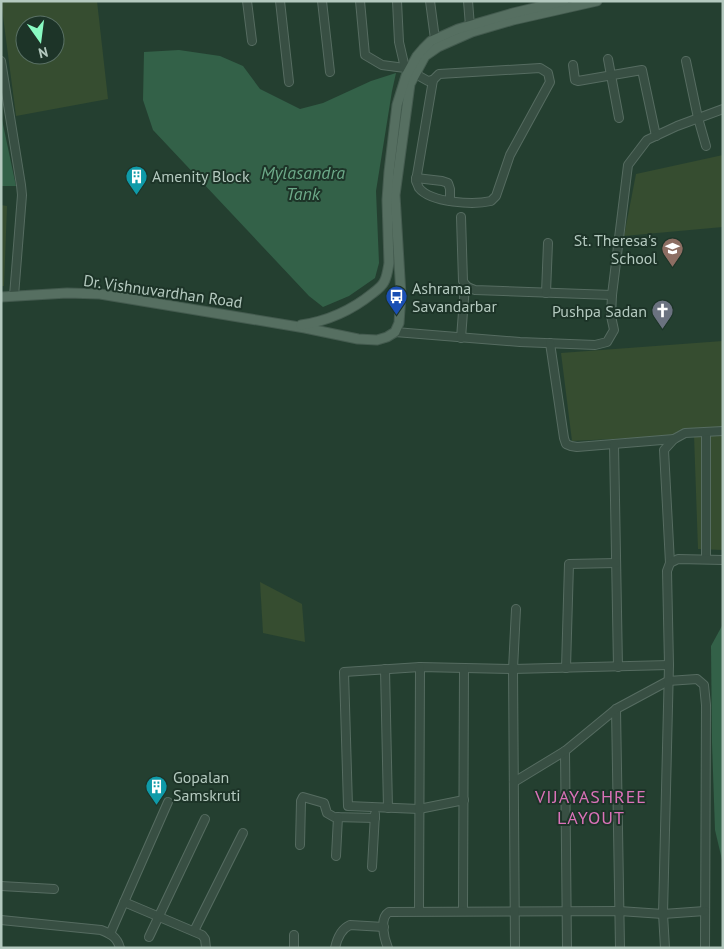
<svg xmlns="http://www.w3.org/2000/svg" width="724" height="949" viewBox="0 0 724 949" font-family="'PT Sans',sans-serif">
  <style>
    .green { fill: #364d30; fill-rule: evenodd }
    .water { fill: #336148 }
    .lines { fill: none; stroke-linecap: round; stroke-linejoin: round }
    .minor-casing { stroke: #566c61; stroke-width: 10 }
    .major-casing { stroke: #445b4f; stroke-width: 11 }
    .minor { stroke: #384f43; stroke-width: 8 }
    .major { stroke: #566f61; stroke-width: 9 }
    .labels { text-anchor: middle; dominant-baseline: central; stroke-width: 4; stroke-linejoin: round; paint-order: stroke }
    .poi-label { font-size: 16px; fill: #b4c9bf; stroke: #1d3428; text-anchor: start }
    .street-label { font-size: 16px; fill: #b4c9bf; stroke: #1d3428 }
    .water-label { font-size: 18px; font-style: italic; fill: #6ca988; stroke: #1d3428 }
    .neighbourhood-label { font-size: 18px; letter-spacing: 1px; fill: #db72b9; stroke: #1d3428 }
  </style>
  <rect width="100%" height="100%" fill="#243f30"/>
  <g class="green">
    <path d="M 1,1 L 97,1 L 108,99 L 16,116 ZM 25,25 L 55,25 L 55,55 L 25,55 Z"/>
    <polygon points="723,155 723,227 624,236 636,174"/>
    <polygon points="1,205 7,206 4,286 1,286"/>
    <polygon points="723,341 723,550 698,549 694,435 572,441 561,353"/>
    <polygon points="260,582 302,604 305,642 263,633"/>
  </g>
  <g class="water">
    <polygon points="179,50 220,56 243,66 260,89 300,109 323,103 371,81 396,73 392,91 376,191 379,263 375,278 349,296 323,307 309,296 153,130 143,100 144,52"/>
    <polygon points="1,115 16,186 1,186"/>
    <polygon points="723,624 723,864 715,830 712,743 711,646"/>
  </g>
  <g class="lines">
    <defs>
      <g id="minor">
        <polyline points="247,1 252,41"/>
        <polyline points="280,1 289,82"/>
        <polyline points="322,1 330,72"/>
        <polyline points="360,1 365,55 382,65 405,68"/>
        <polyline points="397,1 399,42 405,68 428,81 433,80"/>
        <polyline points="430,1 435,39"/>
        <polyline points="468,1 470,26"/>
        <polyline points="608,59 619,118"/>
        <polyline points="1,61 21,185 22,195 14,296"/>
        <polyline points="686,61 698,118 706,146"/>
        <polyline points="573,65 575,80 578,81 642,70 656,136"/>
        <path d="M 540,68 L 548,73 L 550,82 L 510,155 L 496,196 L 491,201 C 474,205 431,203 419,188 C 418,186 417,183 416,181 L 433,80 L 439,74 Z"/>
        <polyline points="416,178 442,181 448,183 450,189 450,201"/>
        <path d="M 461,217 L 463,281 C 466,287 469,288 475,290 L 612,295"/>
        <polyline points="546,293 548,243"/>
        <polyline points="395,332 520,342 595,345 607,342 614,330 611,316 612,295 628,165 647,140 677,126 723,109"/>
        <polyline points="461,338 465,286"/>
        <polyline points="550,343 564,438 566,444 571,446 577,447 674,439"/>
        <polyline points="706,432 706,559"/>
        <polyline points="614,444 618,667"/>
        <polyline points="670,563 664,450 674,439 685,433 723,431"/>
        <polyline points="566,668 569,564 616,563"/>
        <polyline points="385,669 388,808"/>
        <polyline points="616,709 620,948"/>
        <polyline points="565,751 567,948"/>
        <polyline points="514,782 565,751 616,709 668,681 697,679 704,685 706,705 705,948"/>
        <polyline points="464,800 419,809 348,806 344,672 420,667 513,669 669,665"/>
        <polyline points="300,845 301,801 303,797 324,803 327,813 334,817 375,818"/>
        <polyline points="336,856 338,817"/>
        <polyline points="372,867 375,814"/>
        <polyline points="1,886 54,889"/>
        <polyline points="124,902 202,935 205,939 206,948"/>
        <polyline points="419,911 420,667"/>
        <polyline points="463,911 464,668"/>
        <path d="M 1,920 L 101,930 C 111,934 117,937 120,948"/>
        <polyline points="194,931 243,833"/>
        <polyline points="110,934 168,802"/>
        <polyline points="294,935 294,948"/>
        <polyline points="149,937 205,819"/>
        <path d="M 335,948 C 337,939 341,929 350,925 L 384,927"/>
        <path d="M 388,948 C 384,938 379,918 389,912 L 619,911 L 663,914 L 705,911"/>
        <polyline points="515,948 513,669 516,609"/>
        <polyline points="665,948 663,914 669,665 667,571 670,563 678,559 723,560"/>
      </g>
      <g id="major">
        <polyline points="1,297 67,293 100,294 305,328 358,339 377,340 387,337 395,332 399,323 401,295 395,195 410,84 425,56 438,47 472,32 513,20 597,1"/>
        <path d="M 301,325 C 328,321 352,310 373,293 C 377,290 382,286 384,282 C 387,277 388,269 389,263 L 387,200 L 389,172 L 397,105 L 406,76 L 417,56 L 423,49 L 431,41 L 458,29 L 513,13 L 564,1"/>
      </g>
    </defs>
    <use href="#minor" class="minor-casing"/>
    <use href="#major" class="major-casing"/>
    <use href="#minor" class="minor"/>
    <use href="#major" class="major"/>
  </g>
  <defs>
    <symbol id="building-pin" viewBox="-11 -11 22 30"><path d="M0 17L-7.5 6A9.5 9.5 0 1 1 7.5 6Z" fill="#0f9aa8" stroke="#1d3428"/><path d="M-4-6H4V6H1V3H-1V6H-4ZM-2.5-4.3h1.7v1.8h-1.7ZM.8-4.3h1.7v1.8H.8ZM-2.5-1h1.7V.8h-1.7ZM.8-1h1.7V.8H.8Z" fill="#fff"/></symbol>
    <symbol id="school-pin" viewBox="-11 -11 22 30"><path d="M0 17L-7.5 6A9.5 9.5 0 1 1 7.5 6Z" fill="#8d6e63" stroke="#1d3428"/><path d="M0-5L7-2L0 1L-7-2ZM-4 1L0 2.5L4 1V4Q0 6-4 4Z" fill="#fff"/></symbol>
    <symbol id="bus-pin" viewBox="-11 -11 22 30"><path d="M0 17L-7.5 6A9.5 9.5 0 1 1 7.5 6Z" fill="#1a4fb4" stroke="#1d3428"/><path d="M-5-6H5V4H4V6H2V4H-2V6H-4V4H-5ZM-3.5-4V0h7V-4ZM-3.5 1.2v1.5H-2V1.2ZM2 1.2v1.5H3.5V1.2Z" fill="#fff"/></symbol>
    <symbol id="church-pin" viewBox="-11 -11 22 30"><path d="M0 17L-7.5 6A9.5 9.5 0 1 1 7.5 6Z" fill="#6b7280" stroke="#1d3428"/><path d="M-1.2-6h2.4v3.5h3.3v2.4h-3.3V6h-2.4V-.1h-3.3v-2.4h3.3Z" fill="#fff"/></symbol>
  </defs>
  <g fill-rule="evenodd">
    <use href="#building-pin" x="124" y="164" width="25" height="34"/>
    <use href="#school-pin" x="660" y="236" width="25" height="34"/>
    <use href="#bus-pin" x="384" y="284" width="25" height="34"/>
    <use href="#church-pin" x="650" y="298" width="25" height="34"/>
    <use href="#building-pin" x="144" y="774" width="25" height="34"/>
  </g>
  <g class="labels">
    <g class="poi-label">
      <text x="152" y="176">Amenity Block</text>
      <text x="657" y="240" text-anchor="end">St. Theresa's<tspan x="657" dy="18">School</tspan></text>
      <text x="412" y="288">Ashrama<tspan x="412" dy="18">Savandarbar</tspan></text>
      <text x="647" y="311" text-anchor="end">Pushpa Sadan</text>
      <text x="173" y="777">Gopalan<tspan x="173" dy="18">Samskruti</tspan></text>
    </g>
    <g class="street-label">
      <text transform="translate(163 291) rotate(8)">Dr. Vishnuvardhan Road</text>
    </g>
    <g class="water-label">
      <text x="303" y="172">Mylasandra<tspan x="303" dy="21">Tank</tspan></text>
    </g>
    <g class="neighbourhood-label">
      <text x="591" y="796">VIJAYASHREE<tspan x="591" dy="21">LAYOUT</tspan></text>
    </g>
  </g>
  <rect width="724" height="949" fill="none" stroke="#b4c9bf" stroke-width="5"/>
  <g transform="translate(40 40) rotate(166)"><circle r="24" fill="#1d3428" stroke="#597064"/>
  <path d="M0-4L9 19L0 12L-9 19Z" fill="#89fac2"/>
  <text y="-8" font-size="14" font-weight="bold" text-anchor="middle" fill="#b4c9bf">N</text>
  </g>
</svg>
